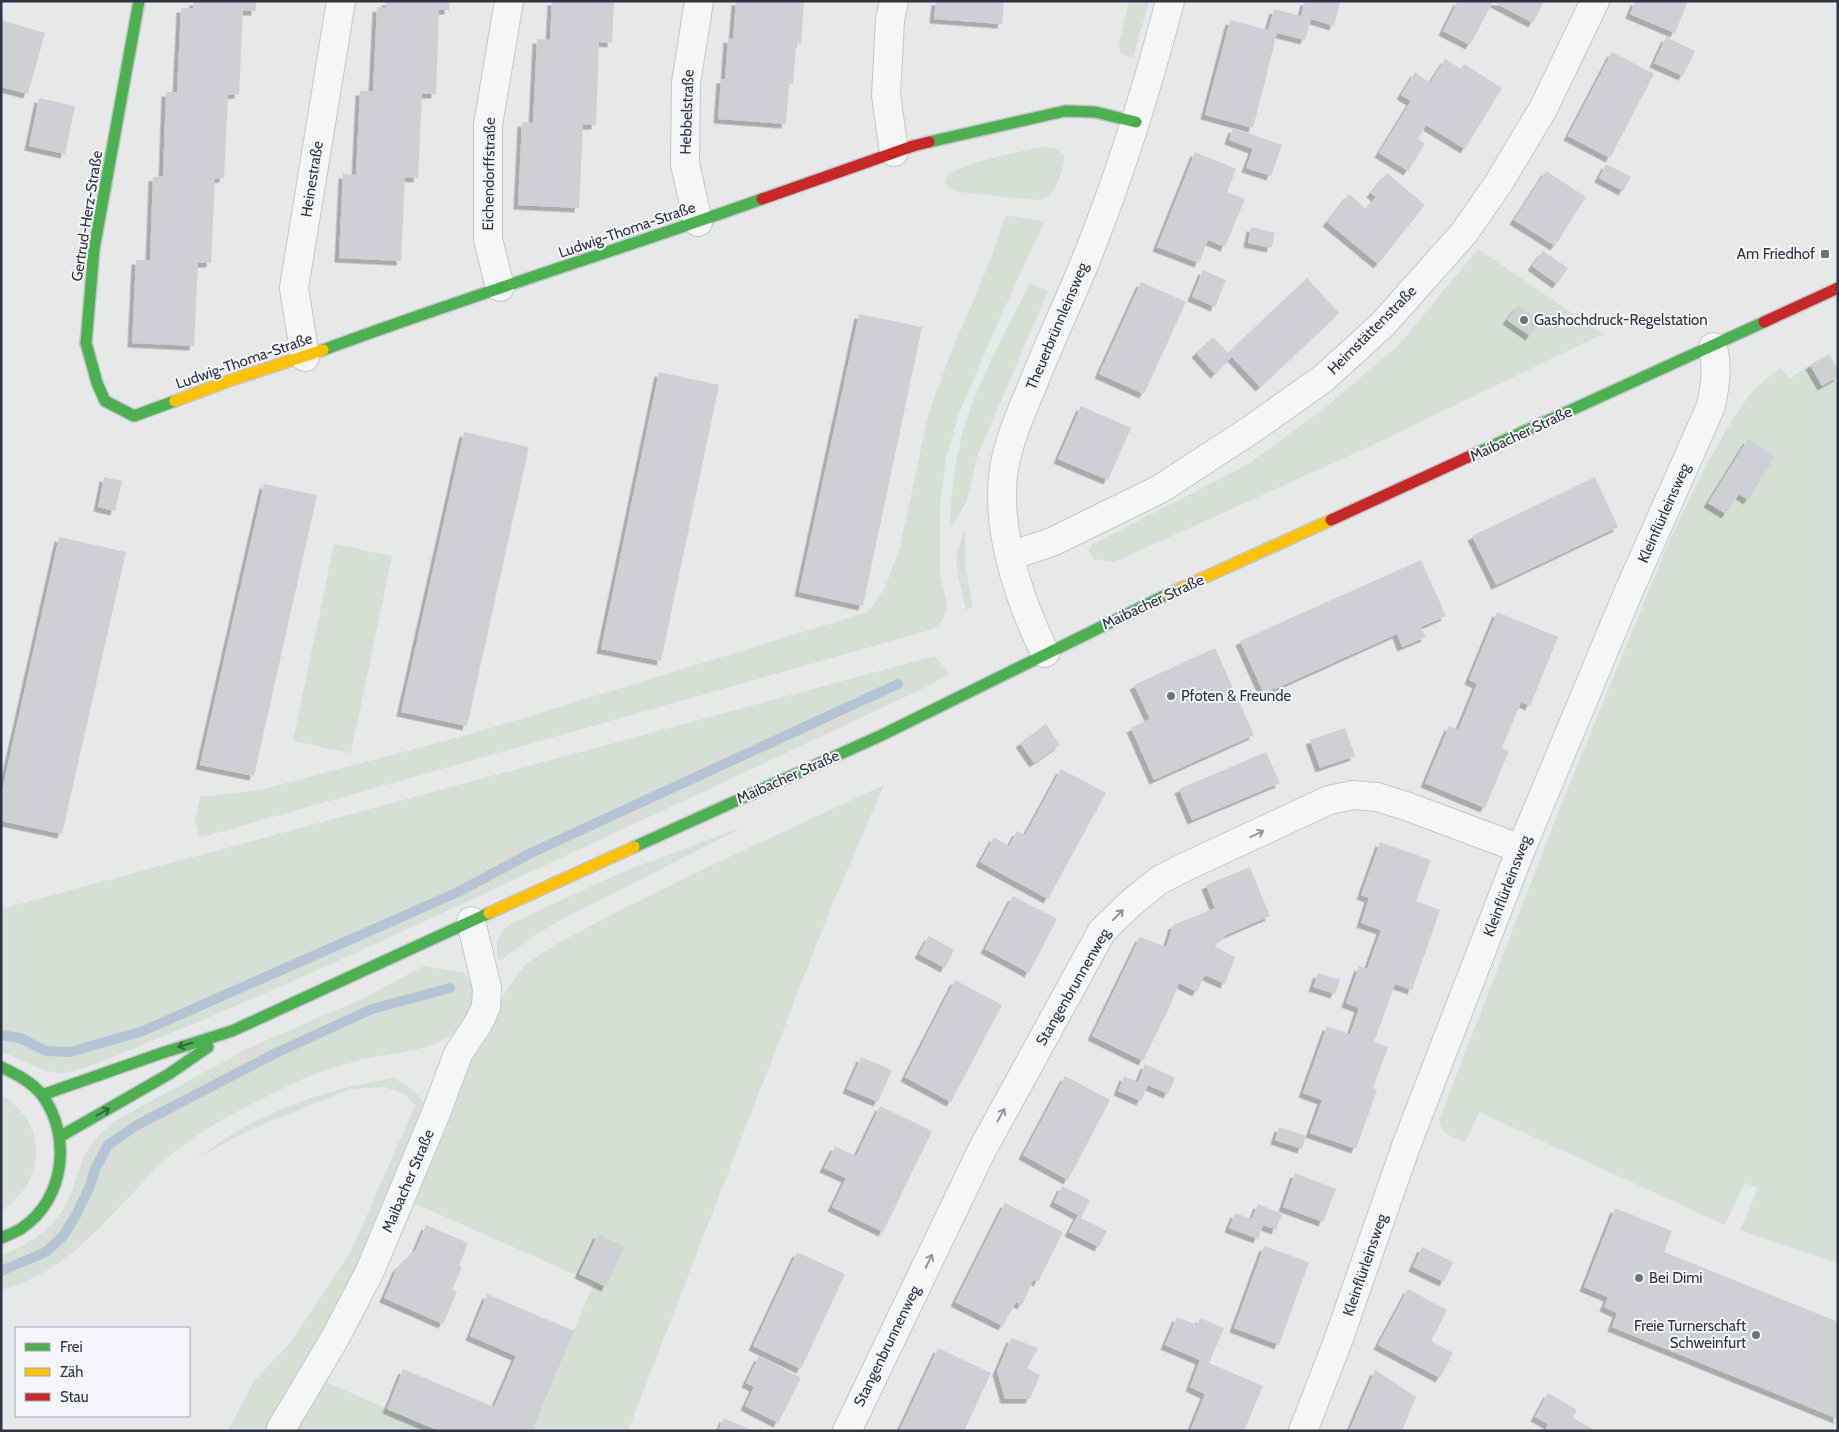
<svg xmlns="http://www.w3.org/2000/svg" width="1839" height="1432" viewBox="0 0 1839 1432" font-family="Cabin,sans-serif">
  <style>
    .green { fill: #d6ded6; fill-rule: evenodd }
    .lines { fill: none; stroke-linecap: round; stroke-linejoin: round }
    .stream { stroke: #b4c4d5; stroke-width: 10 }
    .building { fill: #ced0d3; filter: url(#shadow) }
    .street-casing { stroke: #c4c6c8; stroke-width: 30 }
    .fast-casing { stroke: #c4c6c8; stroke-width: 14 }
    .slow-casing { stroke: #c4c6c8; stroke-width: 14 }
    .jam-casing { stroke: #c4c6c8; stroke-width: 14 }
    .street { stroke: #f5f6f7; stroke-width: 28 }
    .fast { stroke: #4caf50; stroke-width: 11 }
    .slow { stroke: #ffc107; stroke-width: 11 }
    .jam { stroke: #c62828; stroke-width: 11 }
    .oneway { stroke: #90959e }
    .oneway2 { stroke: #375f49 }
    .poi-dot { fill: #6c737f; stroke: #f4f6f9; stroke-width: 2 }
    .labels { text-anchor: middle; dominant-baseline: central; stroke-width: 4; stroke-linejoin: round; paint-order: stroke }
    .street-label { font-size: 15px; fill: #2b3445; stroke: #f4f6f9 }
    .poi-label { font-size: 15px; fill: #2b3445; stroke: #f4f6f9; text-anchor: start }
  </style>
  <defs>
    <filter id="shadow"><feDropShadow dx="-4.5" dy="4.5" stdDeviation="0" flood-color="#0004"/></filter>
  </defs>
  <rect width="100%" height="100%" fill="#e6e8ea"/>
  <g class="green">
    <polygon points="1129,1 1149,1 1133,58 1121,54 1119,43"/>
    <path d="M 1041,147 L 1055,148 L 1064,156 C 1064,162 1063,167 1061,172 C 1057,187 1052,200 1035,200 L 959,192 C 954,191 949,190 946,184 C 938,165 1027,151 1041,147 Z"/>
    <polygon points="1006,215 1044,222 999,320 958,416 946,458 940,506 940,574 947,606 944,617 938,626 930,630 199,838 195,821 200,797 260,790 471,734 868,612 885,588 900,547 928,416 950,355 986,271"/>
    <polygon points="1478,249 1603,334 1362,450 1114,562 1093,559 1089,549 1093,544 1245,466 1321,411 1399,345"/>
    <path d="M 1030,283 L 1048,291 L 977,457 L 966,503 L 950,528 C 951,492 955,456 966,422 C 982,374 1007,328 1030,283 Z"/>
    <path d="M 1810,365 L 1822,386 L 1838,377 L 1838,1263 L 1740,1230 L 1758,1188 L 1745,1183 L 1725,1225 L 1479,1112 L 1465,1142 C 1453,1137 1441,1135 1439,1120 L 1559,810 L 1670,539 L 1705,467 L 1733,419 L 1750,394 L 1766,379 L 1781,368 L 1789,379 ZM 1748,440 L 1775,457 L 1748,500 L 1739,494 L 1726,514 L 1708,503 Z"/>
    <polygon points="965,527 965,565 973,607 966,610 958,573 956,557"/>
    <polygon points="334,544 392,556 351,753 293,741"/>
    <path d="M 935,656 L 949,674 L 924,688 C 739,775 554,862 368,947 C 298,979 229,1010 158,1038 C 129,1050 99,1065 68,1072 C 44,1077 24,1058 1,1052 L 1,909 Z"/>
    <path d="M 884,785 L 829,912 L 628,1431 L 532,1431 L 594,1283 L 407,1200 L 470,1055 L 507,989 L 526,964 L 555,945 L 611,915 L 714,864 ZM 598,1234 L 625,1247 L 606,1286 L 579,1274 Z"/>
    <path d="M 745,826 L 561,920 L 535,935 L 500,961 L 498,960 C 495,945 497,933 510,924 L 620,873 Z"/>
    <path d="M 424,966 L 464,973 C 474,985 476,996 469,1011 C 467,1015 466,1021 463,1024 C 442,1052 392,1052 361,1060 C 338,1066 312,1074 290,1085 C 246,1106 202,1128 164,1160 C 153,1170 143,1182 133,1193 C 93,1235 60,1274 1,1290 L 1,1255 C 27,1247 57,1226 68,1200 C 75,1185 78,1168 86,1153 C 93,1139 106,1129 118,1119 L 249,1048 L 364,998 Z"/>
    <path d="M 393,1078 C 408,1085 416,1092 426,1105 C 395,1171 370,1239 338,1304 C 316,1348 287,1386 267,1431 L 228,1431 L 254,1381 L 290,1343 L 351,1251 L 415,1106 L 406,1094 L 385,1087 L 351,1089 L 251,1129 L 197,1158 C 214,1147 230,1134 248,1125 C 294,1101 342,1086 393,1078 Z"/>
    <path d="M 1,1095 C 49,1123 46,1182 1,1211 Z"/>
    <polygon points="321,1380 439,1431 291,1431"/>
  </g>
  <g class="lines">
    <g class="stream">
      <polyline points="1,1035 20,1038 46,1051 70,1052 143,1031 458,892 531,853 898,684"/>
      <polyline points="1,1271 46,1252 63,1236 74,1219 90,1186 95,1169 108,1145 137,1125 276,1053 372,1009 450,988"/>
    </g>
  </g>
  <g class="building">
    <polygon points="194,1 256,1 256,11 243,11 239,94 228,95 224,178 215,179 211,263 198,263 194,346 132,343 136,260 150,260 153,177 163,176 166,92 177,92 181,8 193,8"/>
    <polygon points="386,1 449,1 449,10 439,10 436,94 422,94 418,178 405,177 401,261 339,258 343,174 356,175 360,91 373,91 377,7 386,8"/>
    <polygon points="552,1 614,1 612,43 599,42 596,125 583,125 579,208 518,205 522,122 533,123 537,39 550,40"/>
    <polygon points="736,1 804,1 801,44 796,43 793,84 789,84 786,124 718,119 721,79 725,79 728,38 733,39"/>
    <polygon points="936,1 1004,1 1002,24 934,19"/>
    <polygon points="1305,1 1332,1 1340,3 1334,26 1311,19 1305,40 1277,33 1253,128 1205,115 1230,20 1268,30 1274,9 1301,16"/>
    <polygon points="1458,1 1544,1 1533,23 1493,2 1470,45 1443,31"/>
    <polygon points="1635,1 1688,1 1675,33 1630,14"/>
    <polygon points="1,20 45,33 28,94 1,87"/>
    <polygon points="1666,37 1695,51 1683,76 1654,63"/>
    <polygon points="1612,52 1654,74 1610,158 1568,136"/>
    <polygon points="1445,59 1461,69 1464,64 1502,88 1465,149 1426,125 1418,139 1425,144 1408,171 1379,153 1411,101 1401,95 1415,72 1430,83"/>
    <polygon points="39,98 75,106 65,154 29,146"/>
    <polygon points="1233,128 1282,145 1271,176 1246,168 1253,149 1229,140"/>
    <polygon points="1195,152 1236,169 1227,192 1245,199 1225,247 1208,240 1199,263 1157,247"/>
    <polygon points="1606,164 1631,177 1623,191 1599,178"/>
    <polygon points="1546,171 1586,197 1555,246 1514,220"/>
    <polygon points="1387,173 1425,205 1378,264 1327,222 1349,194 1366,209 1376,197 1371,193"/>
    <polygon points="1251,227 1275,233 1271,248 1248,243"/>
    <polygon points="1543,251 1568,268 1557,284 1532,266"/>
    <polygon points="1203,270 1226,280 1215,307 1192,297"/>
    <polygon points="1307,278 1339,313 1260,387 1232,357 1215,374 1196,353 1213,337 1228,353"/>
    <polygon points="1141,282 1186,302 1144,394 1099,374"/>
    <polygon points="1518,305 1540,321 1530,336 1507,320"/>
    <polygon points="859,314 922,327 863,606 799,592"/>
    <polygon points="1829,354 1838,369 1838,377 1822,386 1810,365"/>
    <polygon points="659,372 719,385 661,661 601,649"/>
    <polygon points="1081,406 1131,428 1108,480 1058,459"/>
    <polygon points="464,432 529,447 467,726 401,712"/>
    <polygon points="1748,439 1775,457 1748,500 1739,494 1726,514 1708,503"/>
    <polygon points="104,477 122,481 115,511 98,507"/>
    <polygon points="1595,477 1618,527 1496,585 1472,536"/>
    <polygon points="264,484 317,495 254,776 200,765"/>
    <polygon points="59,537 126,552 62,834 1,821 1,795"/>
    <polygon points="1421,560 1446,616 1421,627 1426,637 1402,647 1397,634 1264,694 1240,641"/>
    <polygon points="1497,612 1558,637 1530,706 1521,702 1502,748 1509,751 1485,808 1425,783 1449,726 1458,730 1477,684 1469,680"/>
    <polygon points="1215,648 1254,735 1154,780 1131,728 1150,719 1134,685"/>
    <polygon points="1046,724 1060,745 1034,763 1020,743"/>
    <polygon points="1345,728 1355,756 1320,768 1310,740"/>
    <polygon points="1266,752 1280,783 1192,820 1179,789"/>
    <polygon points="1061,769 1106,793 1048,899 980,862 994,837 1009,846 1017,831 1025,835"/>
    <polygon points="1380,842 1431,860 1416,901 1440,910 1412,990 1395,984 1374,1042 1388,1047 1373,1088 1377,1090 1356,1149 1310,1133 1322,1100 1303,1093 1327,1026 1350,1034 1359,1008 1346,1003 1359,966 1367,969 1381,930 1361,923 1369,898 1361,895"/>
    <polygon points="1250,867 1270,916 1226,935 1214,946 1235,957 1225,984 1205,975 1197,992 1179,983 1169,1008 1143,1061 1092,1036 1140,937 1166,947 1173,925 1215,908 1206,885"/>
    <polygon points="1013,896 1057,919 1029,973 985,949"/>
    <polygon points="929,936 954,950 945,968 919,954"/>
    <polygon points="1318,973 1340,980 1335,994 1313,987"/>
    <polygon points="955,980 1002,1005 951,1102 905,1077"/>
    <polygon points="861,1057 892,1070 878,1102 847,1089"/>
    <polygon points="1145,1064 1175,1078 1168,1094 1148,1085 1141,1101 1118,1091 1124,1076 1138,1082"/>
    <polygon points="1065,1076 1110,1100 1068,1180 1023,1155"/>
    <polygon points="880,1106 932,1131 883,1232 832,1207 846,1178 824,1168 835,1146 856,1156"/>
    <polygon points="1279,1127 1306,1136 1302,1149 1275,1140"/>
    <polygon points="1295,1173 1336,1189 1323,1222 1283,1207"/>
    <polygon points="1062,1186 1090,1200 1081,1218 1107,1231 1099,1247 1069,1232 1078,1215 1054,1202"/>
    <polygon points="1005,1203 1063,1232 1038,1282 1033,1280 1022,1305 1016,1302 1003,1326 955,1302"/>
    <polygon points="1258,1204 1282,1214 1276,1230 1263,1225 1258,1239 1229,1228 1235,1213 1252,1219"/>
    <polygon points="1615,1208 1672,1231 1664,1252 1838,1322 1838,1419 1612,1327 1617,1313 1604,1307 1608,1297 1584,1287"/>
    <polygon points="426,1225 468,1243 459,1266 462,1267 452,1290 457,1292 443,1324 384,1298 397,1268 416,1249"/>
    <polygon points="598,1234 625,1247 606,1287 579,1274"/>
    <polygon points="1264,1246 1309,1262 1279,1345 1234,1328"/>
    <polygon points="1422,1247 1453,1262 1444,1282 1413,1267"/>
    <polygon points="797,1252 845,1274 801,1369 753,1346"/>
    <polygon points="1408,1289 1447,1310 1431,1341 1453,1353 1440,1378 1378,1345"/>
    <polygon points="487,1294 574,1331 532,1431 439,1431 387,1409 403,1369 494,1407 516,1356 470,1336"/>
    <polygon points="1177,1317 1197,1325 1200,1318 1224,1328 1209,1363 1263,1386 1244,1431 1190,1431 1205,1394 1190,1387 1200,1360 1165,1345"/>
    <polygon points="1011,1338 1038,1348 1027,1368 1040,1375 1030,1399 1005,1399 997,1371"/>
    <polygon points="938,1348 991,1373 964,1431 899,1431"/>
    <polygon points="759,1356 801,1378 778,1423 745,1406 754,1387 746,1383"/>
    <polygon points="1375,1370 1416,1397 1402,1431 1349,1431"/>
    <polygon points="1548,1393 1577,1410 1573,1418 1596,1431 1545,1431 1548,1424 1535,1417"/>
    <polygon points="724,1418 753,1431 718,1431"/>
  </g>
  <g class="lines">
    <defs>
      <g id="street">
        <polyline points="894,1 890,20 886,95 894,152"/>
        <polyline points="698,222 685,164 686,83 699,1"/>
        <polyline points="500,287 488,239 488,125 509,1"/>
        <polyline points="305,357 294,288 341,1"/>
        <polyline points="1010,556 1052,542 1160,489 1252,429 1324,378 1383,324 1464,233 1498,184 1543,109 1595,1"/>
        <path d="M 1045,653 C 1019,599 997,536 1003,475 C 1007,445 1019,417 1031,389 C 1047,348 1066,308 1083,267 C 1119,179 1146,93 1170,1"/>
        <polyline points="281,1429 335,1338 370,1271 436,1113 458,1054 478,1024 486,1007 487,988 471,921"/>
        <polyline points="847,1431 982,1150 1102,931 1130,904 1158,881 1185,867 1329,800 1353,795 1377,797 1406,806 1521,849"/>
        <path d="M 1303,1431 L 1338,1341 L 1406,1146 L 1521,849 L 1628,593 L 1711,406 C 1715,385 1718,368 1713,347"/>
      </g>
      <g id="fast">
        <polyline points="139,1 94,249 86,343 97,383 105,401 134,416 175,401"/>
        <polyline points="929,142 1065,111 1095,112 1136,122"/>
        <path d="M 323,350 C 468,296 616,251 762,199"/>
        <polyline points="1468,457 1764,322"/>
        <polyline points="634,847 882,735 1168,594"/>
        <path d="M 1,1067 C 16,1074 32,1082 42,1095 C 72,1136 65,1199 22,1228 C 16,1232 8,1235 1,1238"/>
        <polyline points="42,1095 162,1053 232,1031 489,913"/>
        <polyline points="61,1136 169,1074 208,1047"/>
      </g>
      <g id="slow">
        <polyline points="175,401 231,380 323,350"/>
        <polyline points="1168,594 1331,520"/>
        <polyline points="489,913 634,847"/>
      </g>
      <g id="jam">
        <polyline points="762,199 913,146 929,142"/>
        <polyline points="1764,322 1838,288"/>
        <polyline points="1331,520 1468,457"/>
      </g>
    </defs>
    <use href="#street" class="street-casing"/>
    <use href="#fast" class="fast-casing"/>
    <use href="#slow" class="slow-casing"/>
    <use href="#jam" class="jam-casing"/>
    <use href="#street" class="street"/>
    <use href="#fast" class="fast"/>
    <use href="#slow" class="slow"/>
    <use href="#jam" class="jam"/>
  </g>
  <defs><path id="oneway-shaft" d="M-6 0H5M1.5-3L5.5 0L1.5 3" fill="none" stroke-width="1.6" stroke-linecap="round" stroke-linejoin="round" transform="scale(1.25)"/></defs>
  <g class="oneway">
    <use href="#oneway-shaft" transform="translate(1257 834) rotate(-25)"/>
    <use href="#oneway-shaft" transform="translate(1118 915) rotate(-45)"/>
    <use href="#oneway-shaft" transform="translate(1001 1115) rotate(-61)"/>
    <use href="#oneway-shaft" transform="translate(929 1261) rotate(-64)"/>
  </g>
  <g class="oneway2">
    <use href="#oneway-shaft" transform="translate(185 1045) rotate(163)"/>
    <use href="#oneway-shaft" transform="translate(103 1112) rotate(-30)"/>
  </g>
  <g class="poi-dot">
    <rect x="1820" y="249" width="10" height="10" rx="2.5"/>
    <circle cx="1524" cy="320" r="5"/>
    <circle cx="1171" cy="696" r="5"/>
    <circle cx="1639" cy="1278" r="5"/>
    <circle cx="1756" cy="1335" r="5"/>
  </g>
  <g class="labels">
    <g class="street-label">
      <text transform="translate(687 112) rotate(-88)">Hebbelstraße</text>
      <text transform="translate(489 174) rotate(-89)">Eichendorffstraße</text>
      <text transform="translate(312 179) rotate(-81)">Heinestraße</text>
      <text transform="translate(87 216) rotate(-81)">Gertrud-Herz-Straße</text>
      <text transform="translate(627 230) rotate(-19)">Ludwig-Thoma-Straße</text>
      <text transform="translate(1057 326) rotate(-67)">Theuerbrünnleinsweg</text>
      <text transform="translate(1372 330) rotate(-45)">Heimstättenstraße</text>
      <text transform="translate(244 361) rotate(-19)">Ludwig-Thoma-Straße</text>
      <text transform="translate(1521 434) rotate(-25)">Maibacher Straße</text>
      <text transform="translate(1664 513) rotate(-66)">Kleinflürleinsweg</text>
      <text transform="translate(1153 602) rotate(-25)">Maibacher Straße</text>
      <text transform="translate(788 777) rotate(-24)">Maibacher Straße</text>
      <text transform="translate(1507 886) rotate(-69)">Kleinflürleinsweg</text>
      <text transform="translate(1073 987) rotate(-60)">Stangenbrunnenweg</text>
      <text transform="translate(408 1181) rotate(-67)">Maibacher Straße</text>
      <text transform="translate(1365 1265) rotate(-71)">Kleinflürleinsweg</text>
      <text transform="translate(887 1346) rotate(-64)">Stangenbrunnenweg</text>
    </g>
    <g class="poi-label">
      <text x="1815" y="254" text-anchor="end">Am Friedhof</text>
      <text x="1534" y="320">Gashochdruck-Regelstation</text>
      <text x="1181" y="696">Pfoten &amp; Freunde</text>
      <text x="1649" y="1278">Bei Dimi</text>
      <text x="1746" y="1326" text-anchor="end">Freie Turnerschaft<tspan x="1746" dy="17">Schweinfurt</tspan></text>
    </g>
  </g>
  <rect width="1839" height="1432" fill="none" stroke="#2b3445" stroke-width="5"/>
  <rect x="15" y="1327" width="175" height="90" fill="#f4f6f9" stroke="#a4a8b1"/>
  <rect x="25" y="1343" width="25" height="8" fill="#4caf50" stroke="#a4a8b1"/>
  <text x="60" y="1352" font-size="15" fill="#2b3445">Frei</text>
  <rect x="25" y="1368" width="25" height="8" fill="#ffc107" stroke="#a4a8b1"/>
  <text x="60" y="1377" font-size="15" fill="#2b3445">Zäh</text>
  <rect x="25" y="1393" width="25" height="8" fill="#c62828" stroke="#a4a8b1"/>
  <text x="60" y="1402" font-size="15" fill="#2b3445">Stau</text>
</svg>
